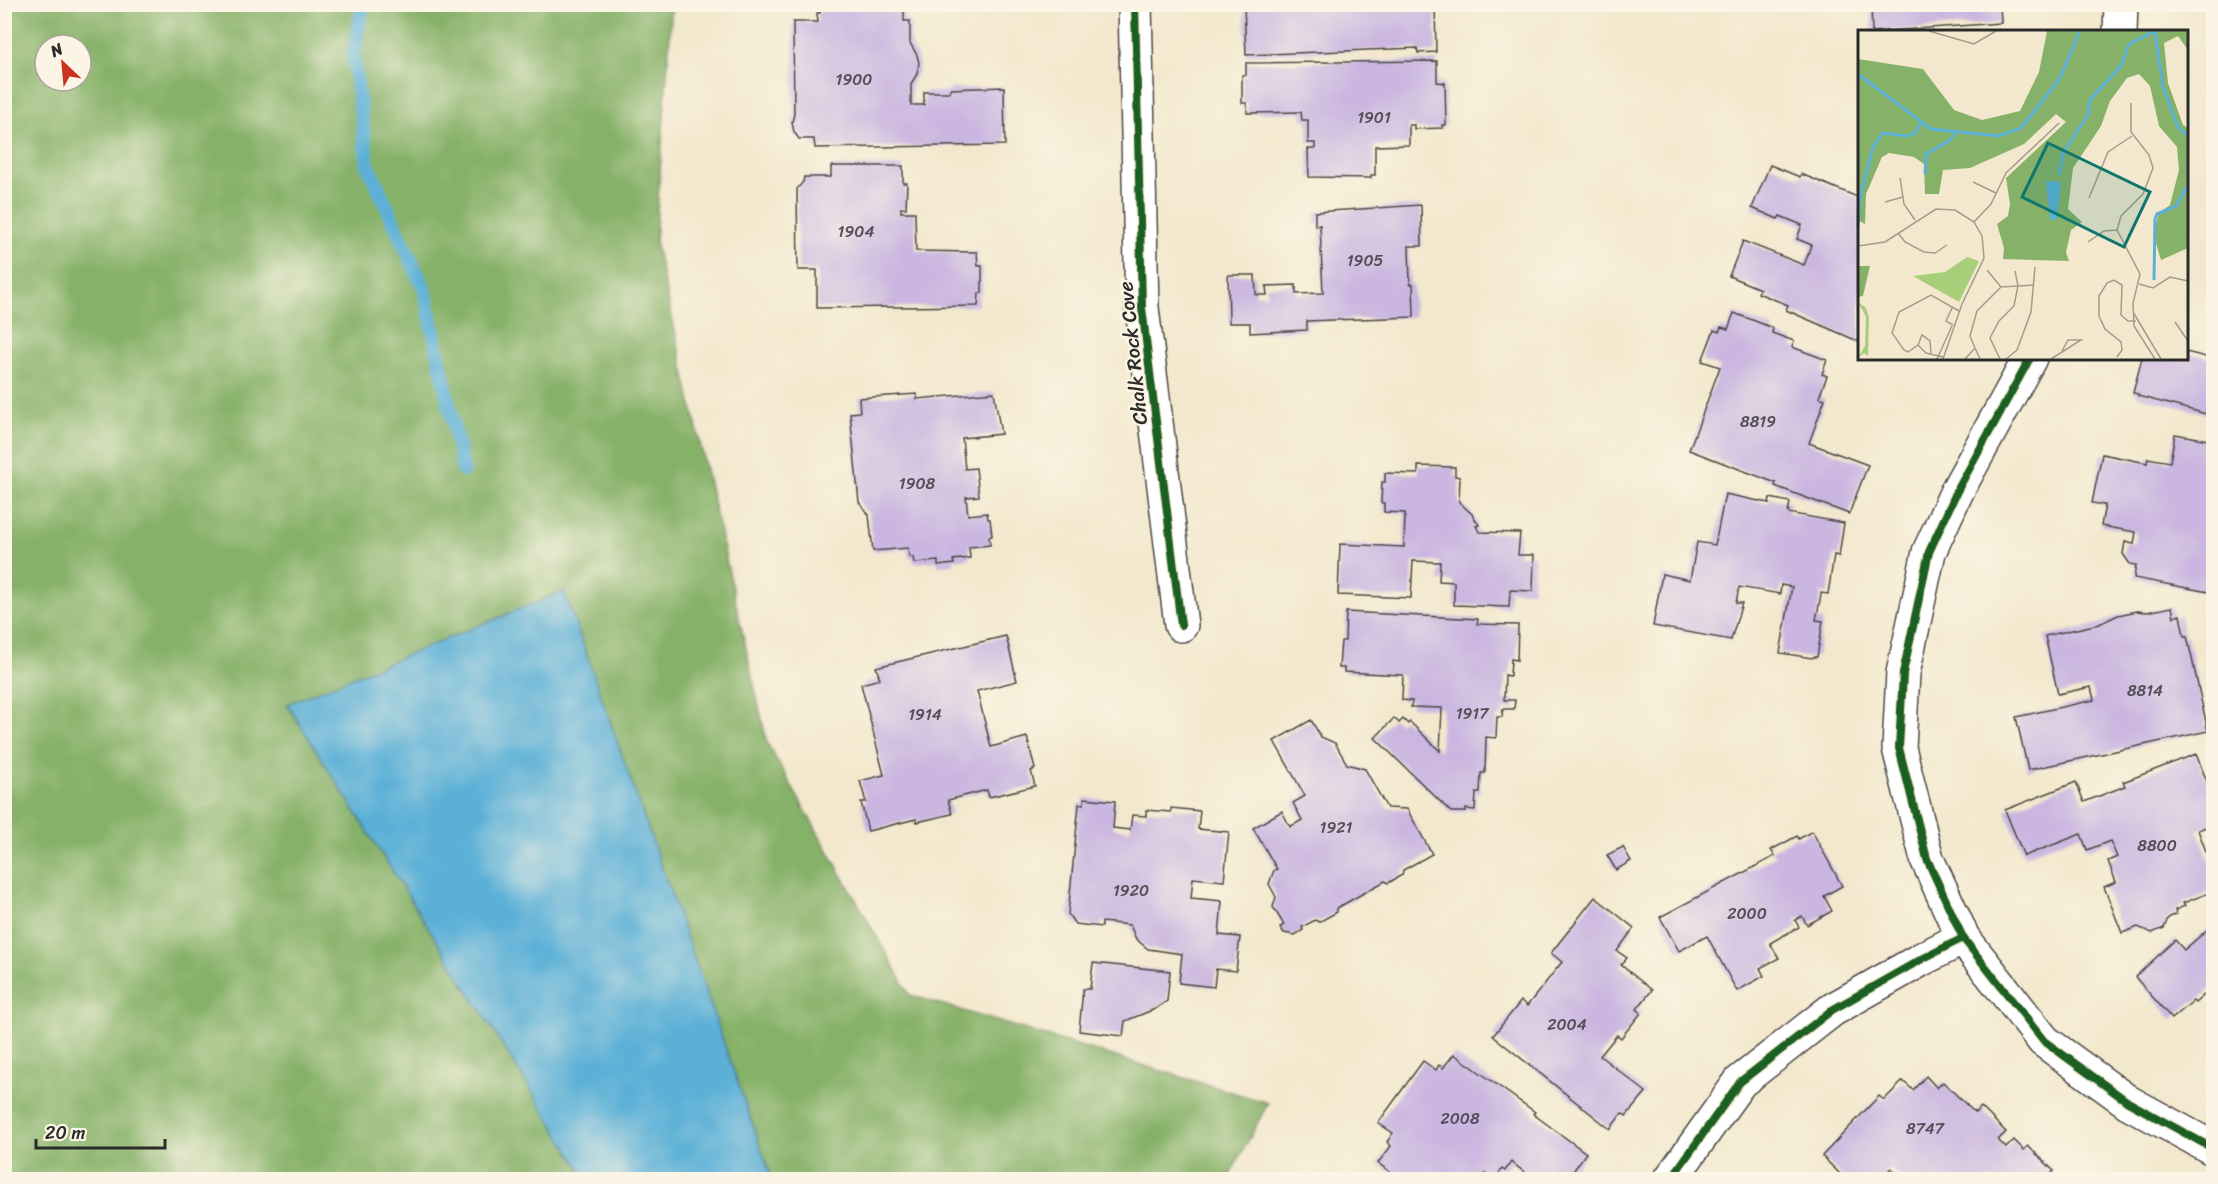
<svg xmlns="http://www.w3.org/2000/svg" width="2218" height="1184" viewBox="0 0 2218 1184" font-family="Sriracha,sans-serif">
  <style>
    .forest { fill: #85b168; stroke: #586e4a; stroke-width: 1.5; fill-rule: evenodd }
    .water { fill: #5bb0d7; stroke: #436e81; stroke-width: 1.5 }
    .lines { fill: none; stroke-linecap: round; stroke-linejoin: round }
    .stream { stroke: #5bb0d7; stroke-width: 14 }
    .building { fill: #cab6e0 }
    .minor-casing { stroke: #494743; stroke-width: 36 }
    .minor { stroke: #fff; stroke-width: 33 }
    .cycleway-casing { stroke: #fcf5e5; stroke-width: 11 }
    .cycleway { stroke: #1b5e20; stroke-width: 8 }
    .labels { text-anchor: middle; dominant-baseline: central; stroke-width: 4.5; stroke-linejoin: round; paint-order: stroke }
    .number-label { font-size: 16px; fill: #534e58 }
    .street-label { font-size: 20px; fill: #2b2b2b; stroke: #fcf5e5 }
    .inset-river { fill: none; stroke: #5bb0d7; stroke-width: 3 }
    .inset-road { fill: none; stroke: #a39c8c; stroke-width: 1.5 }
    .view { fill: #0f766e; fill-opacity: 0.15; stroke: #0f766e; stroke-width: 3 }
    .inset-edge { fill: none; stroke: #2b2b2b; stroke-width: 3 }
  </style>
  <rect width="100%" height="100%" fill="#fcf5e5"/>
  <filter id="ink" filterUnits="userSpaceOnUse"><feTurbulence type="fractalNoise" baseFrequency=".0167" numOctaves="2"/><feDisplacementMap in="SourceGraphic" scale="12" xChannelSelector="R" yChannelSelector="G"/><feConvolveMatrix kernelMatrix="1 2 1 2 8 2 1 2 1" color-interpolation-filters="sRGB"/></filter>
  <filter id="wash" filterUnits="userSpaceOnUse"><feTurbulence type="fractalNoise" baseFrequency=".008" numOctaves="4" result="noise"/><feDisplacementMap in="SourceGraphic" scale="24" xChannelSelector="R" yChannelSelector="G"/><feGaussianBlur stdDeviation="1.35" result="paint"/><feColorMatrix in="noise" values="0 0 0 0 0 0 0 0 0 0 0 0 0 0 0 0 0 1.4 0 .05"/><feComposite in="paint" operator="in"/></filter>
  <g filter="url(#wash)">
    <rect width="100%" height="100%" fill="#f3e8cd"/>
    <path class="forest" d="M 5,5 L 672,5 L 655,241 L 767,743 L 910,995 L 1268,1103 L 1228,1179 L 5,1180 ZM 45,45 L 81,45 L 81,81 L 45,81 Z"/>
    <polygon class="water" points="564,591 772,1179 587,1179 287,704"/>
    <g class="lines">
      <polyline class="stream" points="363,4 353,56 368,165 425,291 463,470"/>
    </g>
    <g id="blocks">
      <g class="building">
        <polygon points="820,4 904,4 904,21 910,21 910,43 917,55 919,63 917,74 911,84 911,105 924,105 924,92 950,92 950,89 1004,87 1005,145 815,148 814,139 799,139 794,132 792,122 794,114 793,22 818,22 817,13 820,13"/>
        <polygon points="1244,4 1435,4 1436,52 1418,53 1417,48 1246,55"/>
        <polygon points="1871,4 2000,4 2001,23 1872,32"/>
        <polygon points="1437,61 1437,82 1445,83 1446,125 1442,125 1443,128 1414,129 1414,125 1409,125 1409,145 1375,146 1375,175 1371,175 1371,178 1309,177 1308,149 1315,149 1315,143 1308,143 1308,120 1302,120 1301,112 1247,113 1247,103 1242,103 1242,75 1246,75 1246,63"/>
        <polygon points="1770,165 1800,177 1801,174 1860,198 1860,342 1786,310 1788,305 1758,293 1760,289 1729,276 1743,241 1804,265 1812,245 1797,239 1802,225 1780,216 1778,219 1752,208"/>
        <polygon points="831,166 903,166 903,183 907,183 906,208 901,208 901,212 915,212 916,251 977,252 978,266 982,266 982,293 979,293 978,306 817,308 817,270 798,270 797,189 803,182 804,177 831,177"/>
        <polygon points="1421,205 1422,246 1409,246 1410,284 1413,284 1414,317 1307,321 1307,330 1250,333 1250,323 1229,323 1228,275 1255,275 1256,295 1267,295 1266,286 1296,285 1296,294 1323,293 1320,225 1315,226 1315,212"/>
        <polygon points="1734,313 1773,328 1772,333 1794,341 1792,347 1827,360 1822,374 1827,376 1819,397 1825,399 1809,443 1868,465 1849,514 1775,486 1776,483 1689,450 1720,367 1702,361 1714,330 1719,332 1721,327 1728,329"/>
        <polygon points="2186,352 2214,359 2214,416 2138,396 2138,394 2133,393 2142,358 2186,358"/>
        <polygon points="994,392 1001,434 962,438 965,469 976,468 979,496 966,497 968,515 987,513 988,519 990,519 992,536 989,537 990,545 969,547 970,558 953,560 954,564 938,566 938,561 914,563 913,557 909,557 908,548 873,551 869,515 859,502 850,413 860,412 859,398 917,394 917,399"/>
        <polygon points="2175,434 2214,441 2214,593 2134,578 2136,565 2130,564 2123,554 2125,542 2134,544 2136,532 2101,526 2105,505 2092,503 2102,454 2147,463 2148,458 2170,462"/>
        <polygon points="1418,466 1455,467 1455,476 1460,477 1459,502 1472,514 1479,525 1476,526 1479,532 1520,533 1518,555 1534,555 1533,591 1510,590 1509,607 1454,605 1454,582 1439,581 1440,562 1413,561 1411,598 1338,595 1340,544 1404,547 1405,513 1384,512 1384,503 1381,503 1382,482 1385,482 1385,473 1418,474"/>
        <polygon points="1725,494 1769,503 1770,498 1790,502 1788,513 1844,523 1839,556 1834,555 1828,594 1821,593 1821,595 1816,620 1823,621 1817,657 1813,657 1812,658 1780,653 1792,587 1781,585 1780,594 1739,587 1736,603 1742,603 1731,640 1653,626 1662,574 1690,580 1697,542 1715,545"/>
        <polygon points="2172,607 2174,617 2180,615 2184,636 2187,636 2208,731 2028,770 2016,717 2094,700 2091,687 2058,694 2045,636 2099,624 2118,615 2137,611 2147,612"/>
        <polygon points="1346,612 1478,619 1477,624 1518,625 1517,660 1511,659 1510,676 1505,675 1504,700 1515,700 1514,709 1503,709 1502,717 1497,717 1496,738 1486,737 1485,773 1481,773 1480,793 1476,793 1475,810 1466,809 1466,812 1451,812 1375,738 1394,718 1399,723 1403,719 1408,724 1410,722 1440,751 1442,708 1411,707 1412,701 1402,700 1403,675 1344,672 1344,668 1339,668 1341,641 1345,641"/>
        <polygon points="1006,636 1017,681 977,691 991,747 1027,737 1035,769 1031,771 1035,786 989,797 987,790 948,800 952,814 917,822 916,819 868,831 861,802 866,802 860,781 884,775 861,684 880,679 876,667"/>
        <polygon points="1311,720 1321,737 1335,743 1347,764 1365,769 1387,808 1407,809 1432,854 1403,870 1402,875 1388,883 1385,881 1337,908 1337,912 1319,922 1315,920 1302,927 1303,930 1295,935 1284,933 1280,927 1284,925 1273,907 1276,897 1269,884 1274,870 1277,869 1253,828 1282,811 1290,827 1302,820 1293,803 1305,796 1274,741"/>
        <polygon points="2196,754 2210,789 2214,788 2214,824 2198,830 2214,873 2214,891 2183,903 2185,906 2175,910 2176,914 2168,918 2164,928 2152,933 2138,927 2122,933 2104,887 2116,882 2108,861 2117,857 2110,841 2087,850 2081,834 2024,856 2005,810 2076,782 2084,802 2125,786 2123,782"/>
        <polygon points="1084,798 1115,801 1113,828 1130,830 1132,815 1146,816 1146,810 1171,812 1171,808 1200,811 1198,829 1229,832 1224,881 1193,878 1191,898 1222,901 1219,935 1240,937 1236,971 1216,969 1214,987 1179,983 1182,954 1148,949 1136,939 1130,925 1102,922 1102,927 1075,924 1068,914 1079,804 1084,804"/>
        <polygon points="1812,831 1842,886 1824,896 1832,911 1807,925 1802,916 1795,920 1799,927 1770,943 1779,958 1760,968 1764,976 1737,991 1707,936 1679,951 1660,917 1775,856 1771,850 1797,836 1799,839"/>
        <polygon points="1623,847 1631,861 1616,870 1607,855"/>
        <polygon points="1595,897 1634,928 1617,951 1627,958 1621,965 1652,990 1637,1009 1641,1013 1621,1038 1617,1035 1600,1056 1646,1092 1626,1116 1622,1113 1610,1129 1493,1036 1521,1001 1527,1006 1562,962 1551,953"/>
        <polygon points="2214,924 2214,989 2212,988 2195,1003 2193,1001 2172,1019 2135,977 2175,940 2184,950"/>
        <polygon points="1093,963 1170,971 1167,1001 1155,1009 1125,1021 1123,1036 1079,1031 1083,989 1090,989"/>
        <polygon points="1454,1054 1535,1112 1533,1114 1586,1153 1567,1180 1535,1180 1511,1162 1505,1171 1502,1169 1495,1180 1485,1174 1481,1180 1401,1180 1378,1163 1391,1146 1387,1142 1393,1133 1378,1123 1423,1061 1436,1070 1439,1065 1443,1068"/>
        <polygon points="1926,1076 1937,1088 1943,1082 1975,1113 1981,1107 2006,1132 1998,1140 2006,1148 2014,1140 2024,1150 2028,1146 2054,1171 2046,1180 1903,1180 1891,1168 1879,1180 1846,1180 1822,1156 1879,1096 1884,1100 1903,1081 1913,1090"/>
      </g>
    </g>
  </g>
  <g filter="url(#ink)">
    <use href="#blocks" fill-opacity="0" stroke="#494743" stroke-width="1.5"/>
    <g class="lines">
      <defs>
        <g id="minor">
          <polyline points="1135,4 1142,308 1181,625"/>
          <polyline points="2120,32 2121,4"/>
          <polyline points="2030,358 1957,491 1929,552 1903,673 1899,748 1927,859 1963,938 2044,1041 2128,1102 2214,1149"/>
          <polyline points="1670,1180 1740,1082 1832,1010 1922,959 1963,938"/>
        </g>
      </defs>
      <use href="#minor" class="minor-casing"/>
      <use href="#minor" class="minor"/>
      <defs>
        <g id="cycleway">
          <polyline points="1135,4 1142,308 1181,625"/>
          <polyline points="2030,358 1957,491 1929,552 1903,673 1899,748 1927,859 1963,938 2044,1041 2128,1102 2214,1149"/>
          <polyline points="1670,1180 1740,1082 1832,1010 1922,959 1963,938"/>
        </g>
      </defs>
      <use href="#cycleway" class="cycleway-casing"/>
      <use href="#cycleway" class="cycleway"/>
    </g>
  </g>
  <g class="labels">
    <g class="number-label">
      <text x="854" y="79">1900</text>
      <text x="1374" y="117">1901</text>
      <text x="856" y="231">1904</text>
      <text x="1365" y="260">1905</text>
      <text x="1758" y="421">8819</text>
      <text x="917" y="483">1908</text>
      <text x="2145" y="690">8814</text>
      <text x="1472" y="713">1917</text>
      <text x="925" y="714">1914</text>
      <text x="1336" y="827">1921</text>
      <text x="2157" y="845">8800</text>
      <text x="1131" y="890">1920</text>
      <text x="1747" y="913">2000</text>
      <text x="1567" y="1024">2004</text>
      <text x="1460" y="1118">2008</text>
      <text x="1925" y="1128">8747</text>
    </g>
    <g class="street-label">
      <text transform="translate(1133 353) rotate(-96)">Chalk Rock Cove</text>
    </g>
  </g>
  <g transform="translate(1858 30)">
    <rect width="330" height="330" fill="#f3e8cd"/>
    <path d="M 109,227 L 121,231 L 101,272 L 55,246 L 87,242 ZM 0,272 L 8,278 L 11,287 L 10,326 L 6,323 L 0,328 L 7,316 L 8,287 Z" fill="#a7ce78"/>
    <path d="M 189,1 L 330,1 L 330,20 L 320,6 L 306,13 L 310,53 L 325,95 L 330,98 L 330,218 L 303,230 L 295,203 L 301,183 L 312,175 L 321,140 L 319,117 L 301,96 L 292,56 L 281,44 L 269,48 L 252,71 L 243,96 L 215,138 L 210,179 L 224,192 L 213,200 L 208,222 L 211,231 L 145,229 L 146,218 L 139,194 L 150,186 L 152,174 L 148,148 L 208,92 L 198,84 L 166,114 L 112,138 L 85,140 L 81,164 L 67,164 L 66,134 L 56,127 L 31,123 L 24,127 L 8,164 L 7,194 L 0,190 L 0,29 L 65,39 L 96,80 L 124,90 L 162,81 L 181,42 ZM 0,236 L 12,236 L 5,266 L 0,267 Z" fill="#85b168"/>
    <path d="M 188,151 L 203,152 L 199,189 L 192,190 Z" fill="#5bb0d7"/>
    <path class="inset-river" d="M 297,2 L 305,57 L 320,97 L 330,106M 0,44 L 73,99 L 141,106 L 163,98 L 179,78 L 202,48 L 222,1M 67,144 L 68,124 L 92,110 L 97,103M 201,145 L 205,123 L 230,85 L 232,70 L 263,36 L 271,14 L 297,1M 0,196 L 2,169 L 15,117 L 25,103 L 49,106 L 57,103 L 63,93M 296,250 L 297,189 L 299,184 L 318,176 L 330,155"/>
    <path class="inset-road" d="M 71,1 L 116,14 L 138,1M 273,73 L 273,102 L 291,125 L 295,138 L 285,164 L 263,186 L 259,200 L 282,244 L 275,273 L 276,296 L 297,329M 42,148 L 46,174 L 57,190M 115,152 L 138,163M 231,168 L 250,122 L 274,106M 27,172 L 45,167M 116,192 L 133,174 L 148,143 L 201,93M 40,203 L 47,212 L 66,222 L 77,223 L 89,215M 230,212 L 246,201 L 259,200M 0,216 L 27,212 L 78,179 L 97,180 L 116,192 L 124,206 L 126,228 L 104,274 L 85,329M 129,240 L 143,257 L 160,256 L 156,276 L 141,291 L 132,308 L 142,329M 157,241 L 160,256 L 176,255M 281,254 L 295,258 L 312,247 L 330,251M 94,278 L 88,291 L 95,295M 275,282 L 303,329M 317,292 L 330,311M 60,315 L 68,323 L 85,327M 117,318 L 112,306 L 119,281 L 143,257M 73,323 L 72,311 L 64,305 L 60,315 L 50,322 L 46,320 L 34,303 L 41,282 L 73,265 L 101,281M 259,327 L 264,320 L 263,312 L 247,299 L 241,286 L 241,266 L 249,253 L 256,250 L 264,255 L 263,285 L 270,291 L 278,291M 79,329 L 94,296M 107,329 L 117,318 L 122,329M 148,329 L 159,320 L 173,282 L 177,237M 193,329 L 223,310 L 210,310 L 204,321"/>
    <path class="view" d="M 190,113 L 292,162 L 266,217 L 164,167 Z"/>
    <rect width="330" height="330" class="inset-edge"/>
  </g>
  <rect width="2218" height="1184" fill="none" stroke="#fcf5e5" stroke-width="24"/>
  <g transform="translate(63 63) rotate(334)"><circle r="28" fill="#fcf5e5" stroke="#a8a49b" stroke-width="1.5"/>
  <path d="M0-4.5L10 22L0 15L-10 22Z" fill="#c8321e"/>
  <text y="-9" font-size="16" font-weight="bold" text-anchor="middle" fill="#2b2b2b">N</text>
  </g>
  <path d="M36 1139v9h129v-9" fill="none" stroke="#2b2b2b" stroke-width="3"/>
  <text x="45" y="1139" font-size="18" fill="#2b2b2b" stroke="#fcf5e5" stroke-width="4.5" paint-order="stroke">20 m</text>
</svg>
